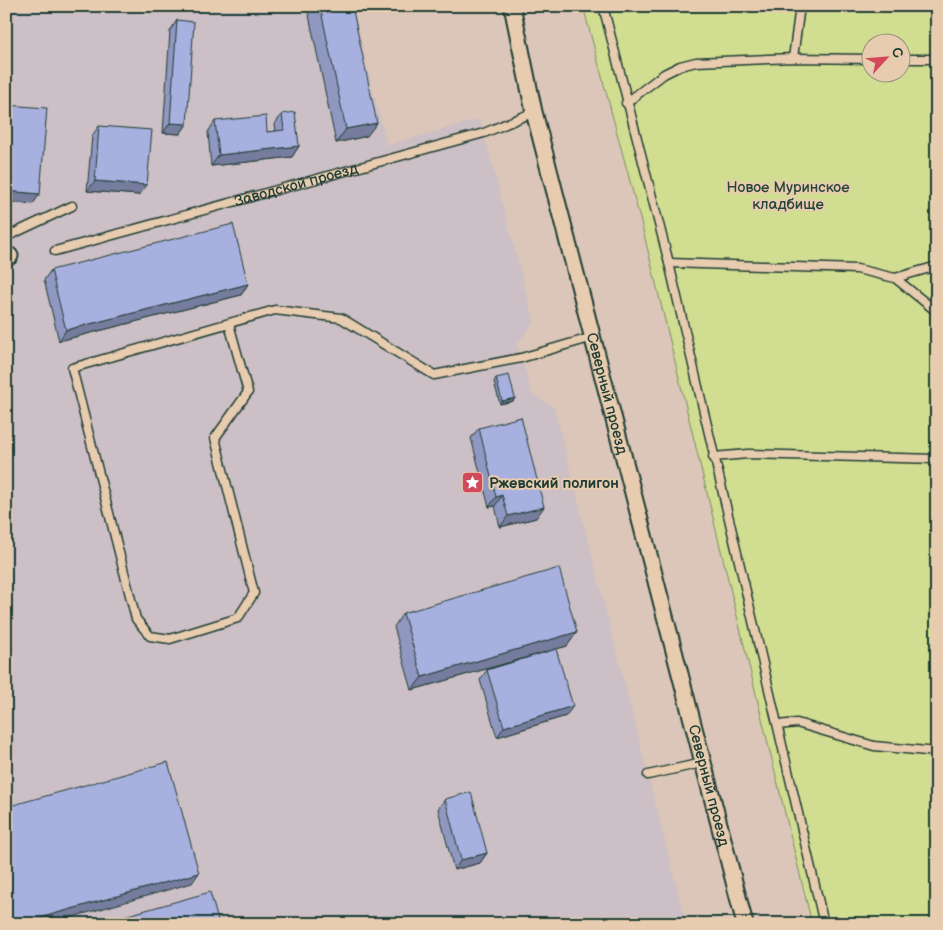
<svg xmlns="http://www.w3.org/2000/svg" width="943" height="930" viewBox="0 0 943 930" font-family="'Balsamiq Sans',sans-serif">
  <style>
    .built { fill: #ccbfc5 }
    .green { fill: #d1dd90; stroke: #788d62; fill-rule: evenodd }
    .lines { fill: none; stroke-linecap: round; stroke-linejoin: round }
    .service-casing { stroke: #1f3d34; stroke-width: 11 }
    .minor-casing { stroke: #1f3d34; stroke-width: 19 }
    .service { stroke: #e8ccaf; stroke-width: 8 }
    .minor { stroke: #e8ccaf; stroke-width: 15 }
    .wall { fill: #9097c1; stroke: #1f3d34 }
    .shaded-wall { fill: #767b9d; stroke: #1f3d34 }
    .building { fill: #a8b0e0; stroke: #1f3d34 }
    .labels { text-anchor: middle; dominant-baseline: central; stroke-width: 4; stroke-linejoin: round; paint-order: stroke }
    .street-label { font-size: 15px; fill: #1f3d34; stroke: #e8ccaf }
    .park-label { font-size: 15px; fill: #284539; stroke: #e8ccaf }
    .poi-label { font-size: 15px; font-weight: bold; fill: #1f3d34; stroke: #e8ccaf; text-anchor: start }
  </style>
  <rect width="100%" height="100%" fill="#dbc6b9"/>
  <filter id="ink" filterUnits="userSpaceOnUse"><feTurbulence type="fractalNoise" baseFrequency=".02" numOctaves="2"/><feDisplacementMap in="SourceGraphic" scale="10" xChannelSelector="R" yChannelSelector="G"/><feConvolveMatrix kernelMatrix="1 2 1 2 8 2 1 2 1" color-interpolation-filters="sRGB"/></filter>
  <g filter="url(#ink)">
    <polygon class="built" points="6,6 352,6 387,145 480,119 534,322 517,344 532,394 554,407 686,924 6,924"/>
    <path class="green" d="M 583,6 L 937,6 L 937,924 L 812,924 L 642,226 ZM 870,42 L 900,42 L 900,72 L 870,72 Z"/>
    <g class="lines">
      <defs>
        <g id="service">
          <polyline points="603,6 669,263 824,924"/>
          <polyline points="793,58 800,6"/>
          <polyline points="900,59 937,59"/>
          <polyline points="626,103 664,74 680,66 696,62 793,58 870,59"/>
          <polyline points="6,237 72,206"/>
          <path id="s1" d="M 55,251 L 484,133 L 534,112"/>
          <polyline points="669,263 857,269 895,278 937,312"/>
          <polyline points="895,278 937,266"/>
          <polyline points="229,324 248,392 215,438 254,593 238,618 170,639 150,636 136,619 72,368 275,310 341,318 434,375 521,358 593,337"/>
          <polyline points="713,457 748,454 937,459"/>
          <polyline points="778,725 797,723 874,746 937,752"/>
          <polyline points="648,775 702,763"/>
        </g>
        <g id="minor">
          <path id="s2" d="M 512,6 L 534,112 L 745,924"/>
          <polyline points="6,257 10,256"/>
        </g>
      </defs>
      <use href="#service" class="service-casing"/>
      <use href="#minor" class="minor-casing"/>
      <use href="#service" class="service"/>
      <use href="#minor" class="minor"/>
    </g>
    <g class="wall">
      <polygon points="307,6 352,6 367,136 336,143"/>
      <polygon points="177,20 187,124 180,134 163,133 170,31"/>
      <polygon points="282,114 299,146 292,157 211,166 208,132 215,121 267,132 276,131 275,124"/>
      <polygon points="99,126 147,185 139,195 87,191 92,136"/>
      <polygon points="51,270 248,284 241,295 59,341 44,280"/>
      <polygon points="496,378 515,398 513,401 500,404 494,382"/>
      <polygon points="479,428 536,518 500,527 495,506 489,507 471,438"/>
      <polygon points="403,613 577,632 567,646 556,649 566,716 497,737 480,680 487,670 549,651 412,690 394,627"/>
      <polygon points="445,799 487,853 480,863 454,870 438,809"/>
    </g>
    <g class="shaded-wall">
      <polygon points="170,123 187,124 180,134 163,133"/>
      <polygon points="377,123 367,136 336,143 346,129"/>
      <polygon points="299,146 292,157 211,166 219,155"/>
      <polygon points="95,181 147,185 139,195 87,191"/>
      <polygon points="6,191 40,194 33,204 6,202"/>
      <polygon points="248,284 241,295 59,341 66,330"/>
      <polygon points="515,398 513,401 500,404 502,401"/>
      <polygon points="502,495 495,506 489,507 496,497"/>
      <polygon points="544,507 536,518 500,527 508,516"/>
      <polygon points="577,632 567,646 412,690 422,677"/>
      <polygon points="573,706 566,716 497,737 504,727"/>
      <polygon points="487,853 480,863 454,870 461,860"/>
      <polygon points="199,873 192,883 48,924 18,924"/>
    </g>
    <g class="building">
      <polygon points="320,6 352,6 377,123 346,129"/>
      <polygon points="177,20 194,22 187,124 170,123"/>
      <polygon points="6,105 47,108 40,194 6,191"/>
      <polygon points="295,112 299,146 219,155 215,121 266,116 267,132 284,130 282,114"/>
      <polygon points="99,126 152,130 147,185 95,181"/>
      <polygon points="233,224 248,284 66,330 51,270"/>
      <polygon points="509,375 515,398 502,401 496,378"/>
      <polygon points="521,417 544,507 508,516 502,495 496,497 479,428"/>
      <polygon points="559,568 577,632 422,677 403,613"/>
      <polygon points="556,649 573,706 504,727 487,670"/>
      <polygon points="168,762 199,873 18,924 6,924 6,807"/>
      <polygon points="471,792 487,853 461,860 445,799"/>
      <polygon points="210,892 219,924 96,924"/>
    </g>
  </g>
  <defs>
    <symbol id="sight-square" viewBox="-11 -11 22 22"><rect x="-9" y="-9" width="18" height="18" rx="4" fill="#d1495b" stroke="#e8ccaf"/><path d="M0-6L1.8-2.2L6-1.7L2.9 1.2L3.7 5.4L0 3.3L-3.7 5.4L-2.9 1.2L-6-1.7L-1.8-2.2Z" fill="#fff"/></symbol>
  </defs>
  <g fill-rule="evenodd">
    <use href="#sight-square" x="460" y="470" width="25" height="25"/>
  </g>
  <g class="labels">
    <g class="street-label">
      <text stroke="none"><textPath href="#s1" startOffset="250">Заводской проезд</textPath></text>
      <text stroke="none"><textPath href="#s2" startOffset="399">Северный проезд</textPath></text>
      <text stroke="none"><textPath href="#s2" startOffset="804">Северный проезд</textPath></text>
    </g>
    <g class="park-label">
      <text x="788" y="187">Новое Муринское<tspan x="788" dy="17">кладбище</tspan></text>
    </g>
    <g class="poi-label">
      <text x="489" y="483">Ржевский полигон</text>
    </g>
  </g>
  <rect width="943" height="930" fill="none" stroke="#e8ccaf" stroke-width="25"/>
  <rect x="12" y="12" width="918" height="905" fill="none" stroke="#1f3d34" stroke-width="2" filter="url(#ink)"/>
  <g transform="translate(886 58) rotate(64)"><circle r="24" fill="#e8ccaf" stroke="#98937e"/>
  <path d="M0-4L9 19L0 12L-9 19Z" fill="#d1495b"/>
  <text y="-8" font-size="14" font-weight="bold" text-anchor="middle" fill="#1f3d34">С</text>
  </g>
</svg>
